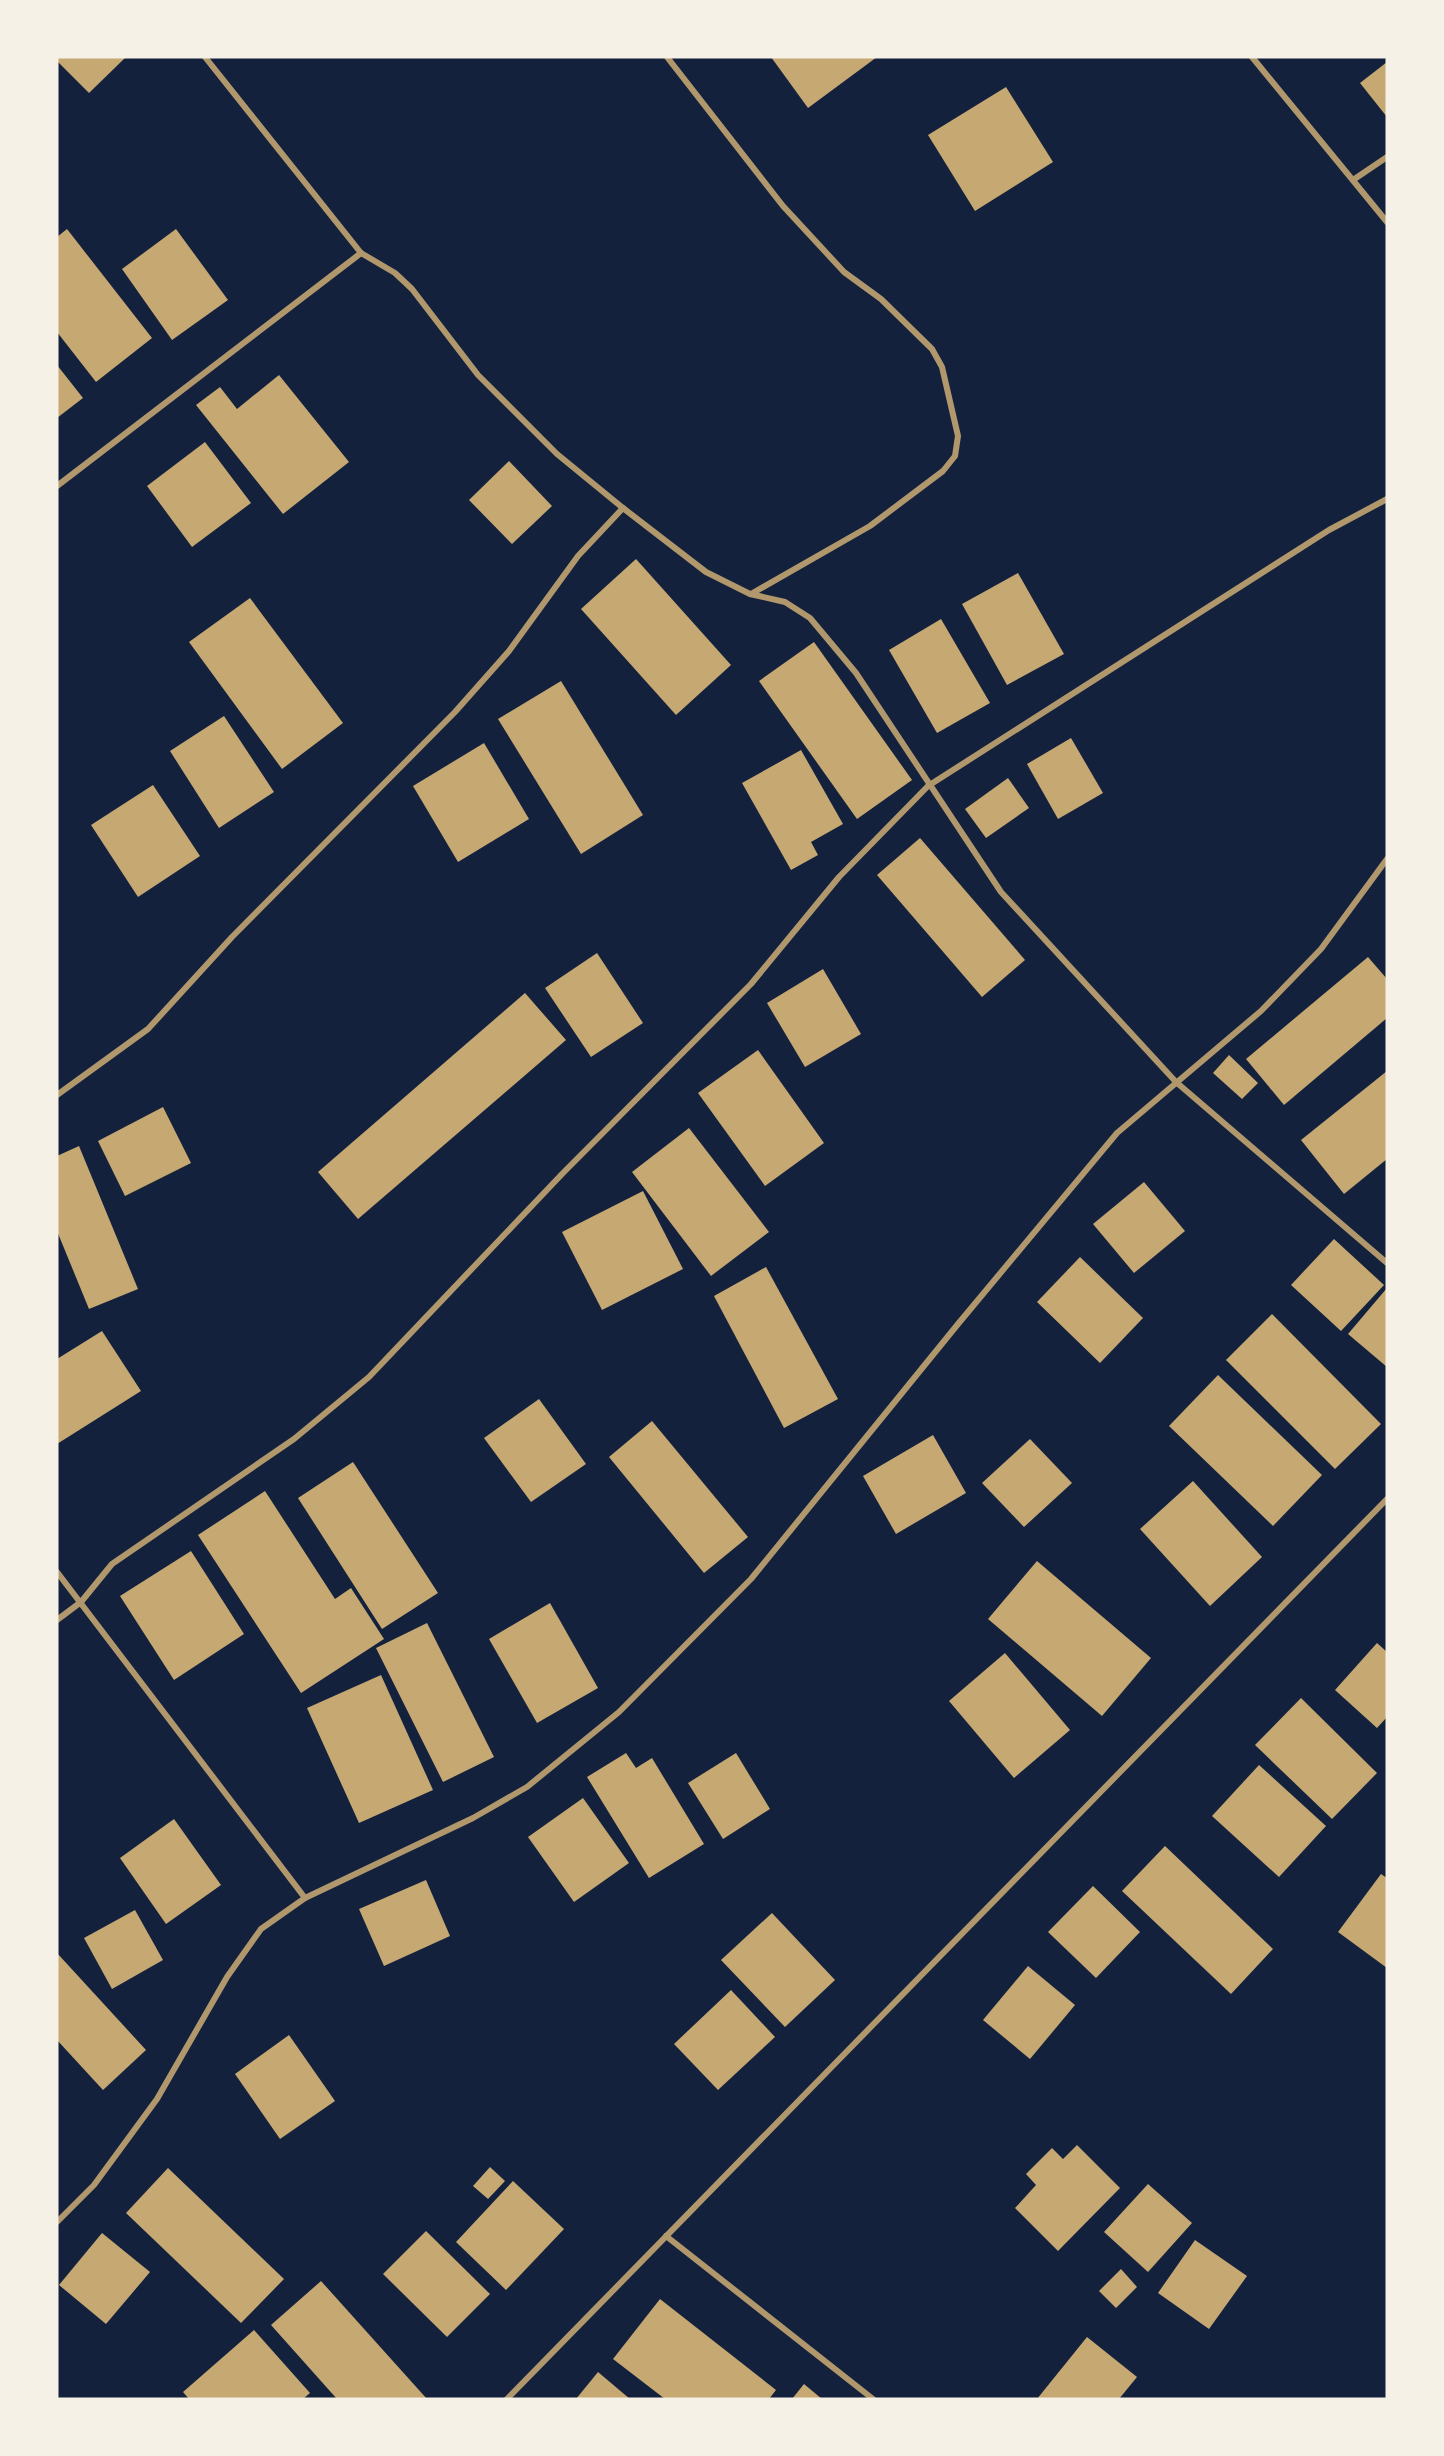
<svg xmlns="http://www.w3.org/2000/svg" width="1444" height="2456" viewBox="0 0 1444 2456" font-family="Poppins,sans-serif">
  <style>
    .building { fill: #c6a872 }
    .lines { fill: none; stroke-linecap: round; stroke-linejoin: round }
    .minor { stroke: #b1986c; stroke-width: 6 }
  </style>
  <rect width="100%" height="100%" fill="#14213d"/>
  <g class="building">
    <polygon points="57,57 126,57 89,93 57,61"/>
    <polygon points="771,57 877,57 808,108"/>
    <polygon points="1387,62 1387,117 1360,83"/>
    <polygon points="1006,87 1053,162 975,211 928,135"/>
    <polygon points="67,229 152,338 96,382 57,332 57,237"/>
    <polygon points="176,229 228,300 172,340 122,269"/>
    <polygon points="57,365 83,398 57,418"/>
    <polygon points="279,375 349,462 283,514 196,405 220,387 237,409"/>
    <polygon points="205,442 251,503 192,547 147,486"/>
    <polygon points="509,461 552,506 512,544 469,500"/>
    <polygon points="636,559 731,665 676,715 581,609"/>
    <polygon points="1018,573 1064,654 1007,685 962,604"/>
    <polygon points="250,598 343,723 282,769 189,642"/>
    <polygon points="941,619 990,703 937,733 889,650"/>
    <polygon points="814,642 912,780 857,819 759,681"/>
    <polygon points="561,681 643,815 581,854 498,719"/>
    <polygon points="224,716 274,792 219,828 170,751"/>
    <polygon points="1071,738 1103,793 1058,819 1027,764"/>
    <polygon points="484,743 529,819 458,862 413,786"/>
    <polygon points="801,750 843,824 811,842 818,855 791,870 742,783"/>
    <polygon points="1008,778 1029,808 986,838 965,809"/>
    <polygon points="153,785 200,856 138,897 91,825"/>
    <polygon points="920,838 1025,960 982,997 877,875"/>
    <polygon points="597,953 643,1023 591,1057 545,988"/>
    <polygon points="1368,957 1387,979 1387,1018 1284,1105 1246,1059"/>
    <polygon points="823,969 861,1034 805,1067 767,1003"/>
    <polygon points="525,993 566,1040 358,1219 318,1172"/>
    <polygon points="758,1050 824,1143 765,1186 698,1093"/>
    <polygon points="1229,1055 1258,1083 1242,1099 1213,1073"/>
    <polygon points="1387,1071 1387,1159 1344,1194 1301,1140"/>
    <polygon points="163,1107 191,1163 125,1196 98,1141"/>
    <polygon points="689,1128 769,1232 711,1276 632,1172"/>
    <polygon points="79,1146 138,1289 89,1309 57,1231 57,1156"/>
    <polygon points="1144,1182 1185,1231 1134,1273 1093,1224"/>
    <polygon points="643,1191 683,1269 602,1310 562,1232"/>
    <polygon points="1334,1239 1384,1285 1341,1331 1291,1285"/>
    <polygon points="1080,1257 1143,1318 1100,1363 1037,1302"/>
    <polygon points="766,1267 838,1399 784,1428 714,1296"/>
    <polygon points="1387,1288 1387,1367 1348,1334"/>
    <polygon points="1272,1314 1381,1424 1335,1469 1226,1360"/>
    <polygon points="102,1331 141,1391 57,1444 57,1359"/>
    <polygon points="1218,1375 1322,1475 1273,1526 1169,1426"/>
    <polygon points="539,1399 586,1464 531,1502 484,1438"/>
    <polygon points="652,1421 748,1537 704,1573 609,1457"/>
    <polygon points="933,1435 966,1493 896,1534 863,1476"/>
    <polygon points="1030,1439 1072,1483 1024,1527 982,1483"/>
    <polygon points="353,1462 438,1593 382,1629 298,1498"/>
    <polygon points="1193,1481 1262,1557 1210,1606 1140,1529"/>
    <polygon points="265,1491 335,1599 351,1588 384,1639 301,1693 198,1535"/>
    <polygon points="191,1551 244,1634 174,1680 120,1596"/>
    <polygon points="1037,1561 1151,1658 1102,1716 988,1619"/>
    <polygon points="550,1603 598,1688 537,1723 489,1639"/>
    <polygon points="427,1623 494,1757 443,1782 376,1648"/>
    <polygon points="1377,1643 1387,1652 1387,1717 1377,1728 1335,1690"/>
    <polygon points="1005,1653 1070,1730 1014,1778 949,1701"/>
    <polygon points="381,1675 433,1790 359,1823 307,1708"/>
    <polygon points="1301,1698 1377,1773 1332,1819 1255,1745"/>
    <polygon points="626,1753 636,1768 652,1758 704,1844 649,1878 587,1777"/>
    <polygon points="736,1753 770,1809 723,1839 688,1783"/>
    <polygon points="1259,1765 1326,1826 1279,1877 1212,1816"/>
    <polygon points="583,1798 629,1863 574,1902 528,1837"/>
    <polygon points="174,1819 221,1885 166,1924 120,1858"/>
    <polygon points="1165,1846 1273,1949 1231,1994 1122,1891"/>
    <polygon points="1381,1874 1387,1878 1387,1968 1338,1932"/>
    <polygon points="426,1880 450,1936 384,1966 359,1909"/>
    <polygon points="1093,1886 1140,1932 1096,1978 1048,1932"/>
    <polygon points="135,1910 163,1960 112,1989 84,1938"/>
    <polygon points="772,1913 835,1980 785,2027 721,1960"/>
    <polygon points="57,1953 146,2050 103,2090 57,2040"/>
    <polygon points="1028,1966 1075,2005 1030,2059 983,2020"/>
    <polygon points="731,1990 775,2037 718,2090 674,2044"/>
    <polygon points="289,2035 335,2101 280,2139 235,2074"/>
    <polygon points="1077,2145 1120,2188 1058,2251 1015,2208 1036,2185 1026,2174 1052,2148 1063,2159"/>
    <polygon points="490,2167 505,2181 488,2199 473,2186"/>
    <polygon points="168,2168 284,2279 241,2323 126,2213"/>
    <polygon points="513,2181 564,2229 506,2290 456,2242"/>
    <polygon points="1148,2184 1192,2223 1148,2272 1104,2232"/>
    <polygon points="426,2231 490,2294 447,2337 383,2274"/>
    <polygon points="102,2233 150,2272 106,2324 59,2285"/>
    <polygon points="1195,2240 1247,2276 1209,2329 1158,2293"/>
    <polygon points="1121,2269 1137,2287 1116,2308 1099,2291"/>
    <polygon points="321,2281 427,2399 337,2399 271,2325"/>
    <polygon points="660,2299 776,2390 769,2399 665,2399 613,2359"/>
    <polygon points="254,2330 310,2393 303,2399 189,2399 183,2392"/>
    <polygon points="1087,2337 1137,2377 1119,2399 1037,2399"/>
    <polygon points="598,2372 630,2399 576,2399"/>
    <polygon points="804,2384 822,2399 792,2399"/>
  </g>
  <g class="lines">
    <g class="minor">
      <polyline points="205,57 361,253 395,273 412,289 478,375 557,454 623,508 706,572 750,594 785,602 810,618 856,673 1001,892 1176,1082 1387,1263"/>
      <polyline points="667,57 783,206 844,272 881,299 932,349 942,367 958,436 955,456 943,471 870,526 751,594"/>
      <polyline points="1252,57 1387,222"/>
      <polyline points="1353,180 1387,157"/>
      <polyline points="57,486 361,253"/>
      <polyline points="57,1095 148,1029 232,937 455,712 509,651 578,556 623,508"/>
      <polyline points="57,1572 305,1898"/>
      <polyline points="57,1620 81,1602 112,1564 294,1439 369,1377 563,1173 751,984 839,877 928,786 1329,530 1387,499"/>
      <polyline points="57,2222 94,2185 157,2099 227,1977 261,1929 305,1898 473,1818 527,1787 619,1712 751,1579 958,1324 1117,1133 1261,1011 1321,949 1387,859"/>
      <polyline points="666,2236 873,2399"/>
      <polyline points="507,2399 1387,1499"/>
    </g>
  </g>
  <rect width="1444" height="2456" fill="none" stroke="#f6f1e7" stroke-width="117"/>
</svg>
